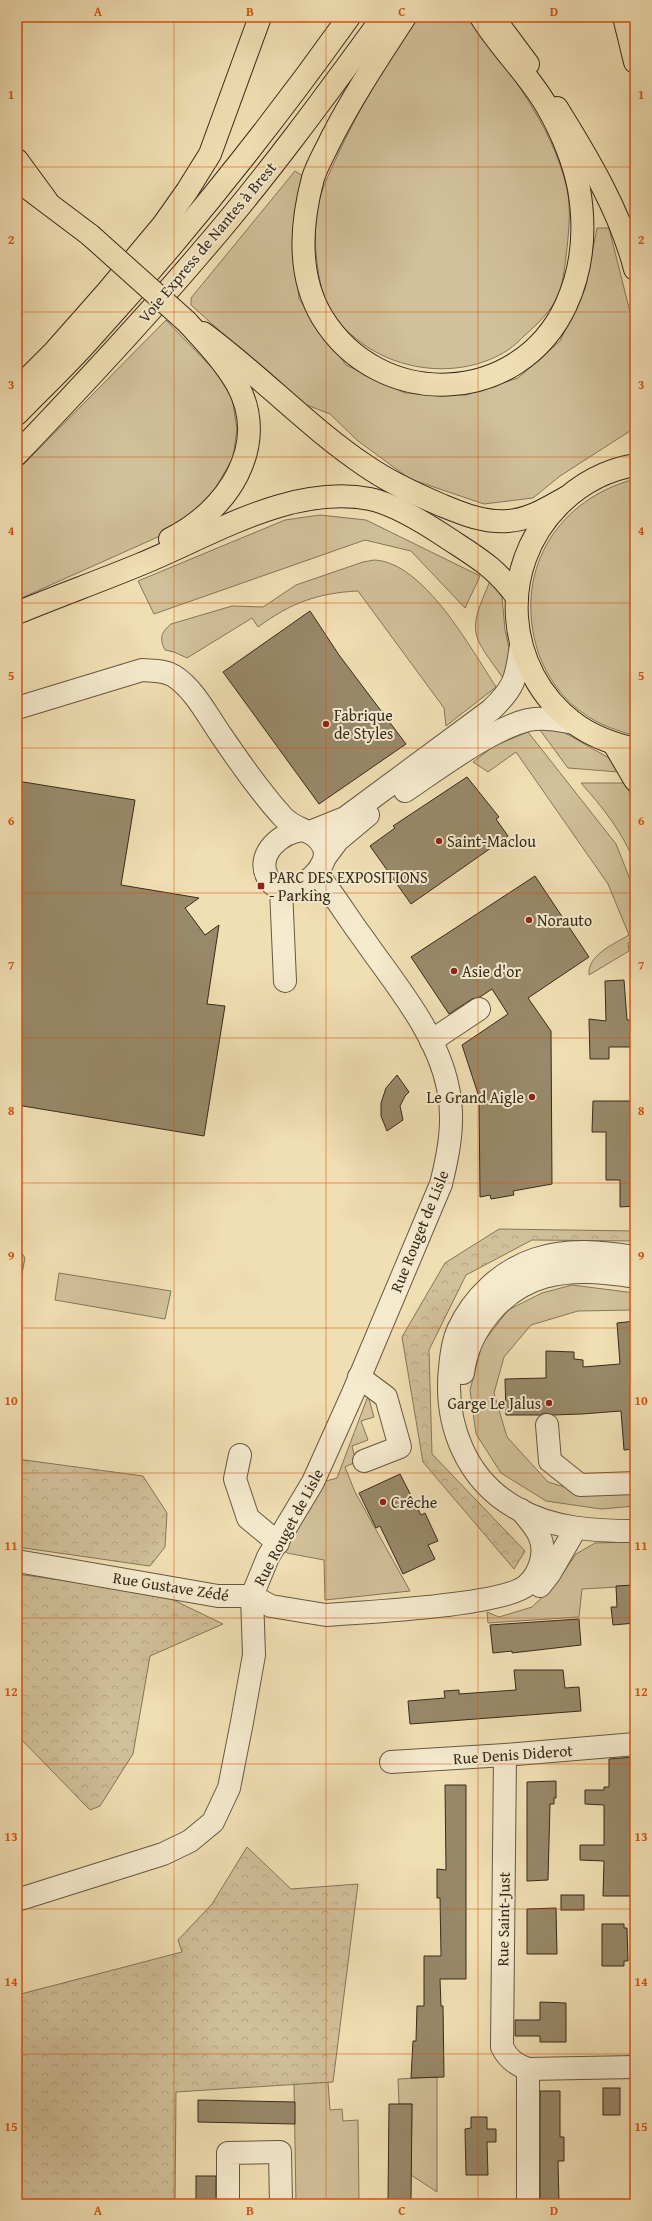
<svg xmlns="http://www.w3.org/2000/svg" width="652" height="2221" viewBox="0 0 652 2221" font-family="'Gentium Book Plus',serif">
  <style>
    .grass { fill: #d1c099; stroke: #84765a }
    .forest { fill: url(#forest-crowns); stroke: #84765a }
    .building { fill: #98896a; stroke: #382b1b }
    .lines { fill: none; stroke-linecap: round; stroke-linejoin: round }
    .minor-casing { stroke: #665841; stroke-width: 24 }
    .major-casing { stroke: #382b1b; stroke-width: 24 }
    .highway-casing { stroke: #382b1b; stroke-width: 24 }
    .minor { stroke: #f5eace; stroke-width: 22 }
    .major { stroke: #f0dfb3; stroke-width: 22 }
    .highway { stroke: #f0dfb3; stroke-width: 22 }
    .major-bridge-casing { stroke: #382b1b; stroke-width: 24; stroke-linecap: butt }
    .major-bridge { stroke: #f0dfb3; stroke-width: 22 }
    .grid { fill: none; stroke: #d6540e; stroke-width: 1; stroke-opacity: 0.55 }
    .poi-dot { fill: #8f2418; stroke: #f5eace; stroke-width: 1.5 }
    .labels { text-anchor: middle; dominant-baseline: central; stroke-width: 4; stroke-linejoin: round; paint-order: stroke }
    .street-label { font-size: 16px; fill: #382b1b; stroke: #f5eace }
    .poi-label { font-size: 16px; fill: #382b1b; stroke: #f5eace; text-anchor: start }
    .neatline { fill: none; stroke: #d6540e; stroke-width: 1.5 }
    .grid-label { font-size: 13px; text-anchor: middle; font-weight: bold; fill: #d6540e }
  </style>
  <defs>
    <pattern id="forest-crowns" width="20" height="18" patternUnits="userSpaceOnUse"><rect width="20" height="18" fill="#d1c099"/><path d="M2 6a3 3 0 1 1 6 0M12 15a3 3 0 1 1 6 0" fill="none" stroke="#b4a583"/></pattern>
  </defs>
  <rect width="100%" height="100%" fill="#f0dfb3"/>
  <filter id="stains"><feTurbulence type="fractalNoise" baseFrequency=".005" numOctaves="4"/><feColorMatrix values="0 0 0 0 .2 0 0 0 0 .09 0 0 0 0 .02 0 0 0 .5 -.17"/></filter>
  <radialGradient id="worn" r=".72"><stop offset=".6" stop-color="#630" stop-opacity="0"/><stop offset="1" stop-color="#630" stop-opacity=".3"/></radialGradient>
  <g class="grass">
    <path d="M 418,17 L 469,17 C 507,70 552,123 567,189 C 571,208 569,229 567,248 C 565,263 564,279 559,293 C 553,309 538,324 525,335 C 520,340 514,346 508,350 C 463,379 400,373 359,341 C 349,333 334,320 328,308 C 317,281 314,247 316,218 C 318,194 330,172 340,150 C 362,103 389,60 418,17 Z"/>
    <polygon points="295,171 303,176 293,232 299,299 346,365 405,393 466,395 518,378 560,341 585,289 597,228 609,228 635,332 635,426 630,431 560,476 533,498 484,504 410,479 358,441 330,414 299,402 191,305 191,298"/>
    <polygon points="166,320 213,369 232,397 237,429 233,458 213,492 192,517 160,536 17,600 17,471"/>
    <path d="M 635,479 L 635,736 C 616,730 599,725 583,713 C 560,697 543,671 536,645 C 515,567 559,499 635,479 Z"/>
    <polygon points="320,515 366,520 480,576 465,608 411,551 365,540 154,614 138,581 285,520"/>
    <path d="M 374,560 C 424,562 471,649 496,687 L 446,726 L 444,708 L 358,591 C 317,593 291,603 258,627 L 252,618 L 187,658 L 174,652 L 165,650 C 159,639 161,632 171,624 L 232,606 L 263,607 L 296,585 L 363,562 Z"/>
    <path d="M 490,581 L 502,597 L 505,630 L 511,657 L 503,678 C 471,633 467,634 490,581 Z"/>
    <polygon points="551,725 609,758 619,772 568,768 537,726"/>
    <path d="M 528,732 L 616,844 L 635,892 L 635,939 L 628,943 L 629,951 L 589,975 C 587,955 614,944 629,935 L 608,884 L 516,752 L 488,772 L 473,762 L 494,746 Z"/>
    <path d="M 581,783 L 626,783 L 635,809 L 635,863 C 621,830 604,809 581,783 Z"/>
    <polygon points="59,1273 171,1291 165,1319 55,1300"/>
    <polygon points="572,1285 635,1293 635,1310 578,1311 531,1325 504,1357 494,1393 507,1437 548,1482 581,1492 635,1494 635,1506 601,1509 546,1501 501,1473 476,1434 470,1390 482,1344 508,1310 542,1293"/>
    <polygon points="368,1396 374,1417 361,1421 368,1440 352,1446 356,1462 345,1467 355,1492 410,1591 325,1600 324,1560 287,1553 284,1550 326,1481 337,1478"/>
    <polygon points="635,1542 635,1586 582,1589 579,1617 488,1623 487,1612 499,1617 532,1607 554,1586 576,1554 595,1543"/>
    <polygon points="437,2077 437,2192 411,2175 412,2104 399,2104 398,2079"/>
    <polygon points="328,2082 330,2110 342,2109 343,2121 358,2120 359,2199 352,2204 296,2204 294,2084"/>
  </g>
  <g class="forest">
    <polygon points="499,1229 635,1231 635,1241 532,1240 466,1275 429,1350 432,1454 525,1551 514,1569 423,1462 402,1337 445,1263"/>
    <polygon points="17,1246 25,1258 21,1279 17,1280"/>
    <polygon points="17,1459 143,1476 167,1513 165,1547 150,1566 17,1547"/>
    <polygon points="17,1574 161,1594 223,1624 150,1656 133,1754 100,1806 90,1810 17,1735"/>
    <polygon points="247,1847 291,1889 358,1884 333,2082 176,2092 175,2204 17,2204 17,1995 182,1952 178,1940 212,1904"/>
  </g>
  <g class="building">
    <polygon points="310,611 339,655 406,744 319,804 223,672"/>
    <polygon points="467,777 499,817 496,819 508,836 411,904 370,846 395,828 393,826"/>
    <polygon points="17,781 135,800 121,885 199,898 185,908 205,935 219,925 207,1004 225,1006 204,1136 17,1105"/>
    <polygon points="535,876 589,957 528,998 551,1031 552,1184 513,1191 514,1195 491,1199 490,1195 480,1197 479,1097 462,1045 508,1014 492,989 480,997 472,999 449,1014 411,957"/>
    <polygon points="624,980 627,1020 635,1020 635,1047 609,1047 609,1059 590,1059 589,1019 606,1021 605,981"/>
    <polygon points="397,1075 409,1092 405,1096 400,1106 403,1120 387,1131 381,1116 381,1103 386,1088"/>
    <polygon points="593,1101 635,1101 635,1206 620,1207 620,1180 606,1180 606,1132 592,1132"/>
    <polygon points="635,1321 635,1449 624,1450 621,1411 582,1414 553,1415 546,1413 540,1415 506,1415 505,1379 546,1378 546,1351 574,1352 574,1359 583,1360 583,1367 620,1364 617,1323"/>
    <polygon points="400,1474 421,1515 425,1513 438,1541 428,1545 435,1559 403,1574 380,1526 376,1528 359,1493"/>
    <polygon points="634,1585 635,1623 613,1625 611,1607 617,1607 616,1586"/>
    <polygon points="579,1619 581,1645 512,1653 512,1651 493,1653 490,1625"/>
    <polygon points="514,1670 563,1670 565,1688 579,1687 581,1711 410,1724 408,1701 445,1698 444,1691 459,1690 459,1694 516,1690"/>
    <polygon points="635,1757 635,1896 603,1896 604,1861 580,1860 580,1845 604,1845 604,1805 585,1804 585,1790 604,1790 604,1787 609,1787 609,1759"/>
    <polygon points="556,1781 556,1798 554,1798 554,1804 550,1804 548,1880 527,1881 527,1782"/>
    <polygon points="445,1785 466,1785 466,1979 440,1979 441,2006 443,2006 444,2077 411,2078 413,2041 416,2041 417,2006 424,2006 424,1956 441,1956 440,1898 437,1898 437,1869 446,1870"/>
    <rect x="561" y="1895" width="23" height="15"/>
    <polygon points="556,1908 557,1954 527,1954 527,1909"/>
    <polygon points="602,1924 624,1924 624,1928 627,1928 628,1961 624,1961 624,1966 602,1966"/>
    <polygon points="540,2002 566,2003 566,2042 540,2042 540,2036 515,2036 515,2020 540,2020"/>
    <rect x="603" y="2088" width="17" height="27"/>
    <polygon points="540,2091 560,2091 560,2137 564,2137 564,2161 558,2161 559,2204 540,2204"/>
    <polygon points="198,2100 295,2102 295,2124 198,2122"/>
    <polygon points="389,2104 412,2104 411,2202 388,2201"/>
    <polygon points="471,2117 487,2117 487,2129 496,2129 496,2142 487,2142 488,2175 466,2175 465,2129 471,2128"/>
    <rect x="196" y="2176" width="20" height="28"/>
  </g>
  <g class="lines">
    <defs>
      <g id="minor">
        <path d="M 17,708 L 142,670 C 154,671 164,670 174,676 C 195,690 207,715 221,735 C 240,763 260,792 283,817 C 295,831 315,829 323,846 C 333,865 300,893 282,889 C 276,888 269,882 267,876 C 256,853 282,832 303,830"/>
        <path d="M 405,791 C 438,769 491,729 528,720 C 544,717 559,720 574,723"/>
        <path d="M 310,832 L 345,818 L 491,710 C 516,686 516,678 521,645"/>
        <polyline points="326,856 338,840 368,815"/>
        <polyline points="281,889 285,981"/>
        <polyline points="431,1041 479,1009"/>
        <path d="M 635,1257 C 603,1252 568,1248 536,1259 C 502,1270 473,1297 458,1330 C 453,1341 451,1356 450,1368 C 444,1424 466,1481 518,1509 C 553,1529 595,1531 635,1531"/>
        <path d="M 463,1373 C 468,1330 502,1289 544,1277 C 574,1269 604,1272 635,1277"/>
        <polyline points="359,1377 386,1397 400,1447 364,1461"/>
        <polyline points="547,1425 550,1461 580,1485 635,1483"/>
        <polyline points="240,1455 235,1479 248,1518 278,1543"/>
        <path d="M 17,1561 L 218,1596 L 252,1596 L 271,1606 L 326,1615 C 364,1612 503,1606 527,1585 C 540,1574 547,1551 539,1535 C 535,1526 527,1518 521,1510"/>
        <polyline points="540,1586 550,1573 576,1528"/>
        <path d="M 505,1755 L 502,2047 C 508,2059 516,2065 528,2069 L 635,2067"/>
        <polyline points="391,1762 505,1755 635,1744"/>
        <path d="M 17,1900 L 163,1854 L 190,1841 L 213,1822 L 229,1788 L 242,1722 L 254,1655 L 252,1596 L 268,1557 L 313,1482 L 353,1393 L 441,1184 C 449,1152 455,1120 448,1088 C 437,1032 394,983 363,938 C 347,917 334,894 317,874"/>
        <polyline points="228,2204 228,2153 280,2152 281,2204"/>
        <polyline points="528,2204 528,2069"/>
      </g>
      <g id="major">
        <polyline points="493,17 528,64"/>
        <path d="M 557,108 C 588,158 620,211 635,269"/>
        <polyline points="17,180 90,235"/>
        <path d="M 203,333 C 260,375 308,427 366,466 C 389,482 415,494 441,505 C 463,514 484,523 508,521 C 529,520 549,507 567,497"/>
        <path d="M 635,465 C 606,470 580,484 559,505 C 497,567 504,670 574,723 C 593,737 613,744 635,749"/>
        <polyline points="614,744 635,780"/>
      </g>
      <g id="highway">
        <path d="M 405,17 C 379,57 353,96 331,139 C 325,152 317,165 313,178 C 301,223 297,275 322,317 C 379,411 519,407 566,305 C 583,268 586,230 579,189 C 574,162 561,130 546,105 C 528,74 500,48 481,17"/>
        <polyline points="624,17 635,62"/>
        <polyline points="17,160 47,201"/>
        <polyline points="17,389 54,352 107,292 163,225 187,191 210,154 260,17"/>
        <path d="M 17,414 C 41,389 66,366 89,340 C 182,238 269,129 349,17"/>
        <path d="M 17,454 C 79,389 140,324 198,256 C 264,180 324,98 383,17"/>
        <path d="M 170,539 C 227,511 271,446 237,384 C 224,361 205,342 187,322"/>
        <path d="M 17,613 C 58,596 100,581 141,564 C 212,535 291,484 370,499 C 394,504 428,525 449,539 C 478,558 496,568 517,597"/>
      </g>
    </defs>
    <use href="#minor" class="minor-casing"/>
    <use href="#major" class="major-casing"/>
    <use href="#highway" class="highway-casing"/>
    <use href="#minor" class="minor"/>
    <use href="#major" class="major"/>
    <use href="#highway" class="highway"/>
    <defs>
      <polyline id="major-bridge" points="90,235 187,322"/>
    </defs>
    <use href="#major-bridge" class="major-bridge-casing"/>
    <use href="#major-bridge" class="major-bridge"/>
  </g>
  <path class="grid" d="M 174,17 L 174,2204M 326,17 L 326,2204M 478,17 L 478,2204M 17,167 L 635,167M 17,312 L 635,312M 17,457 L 635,457M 17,603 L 635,603M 17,748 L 635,748M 17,893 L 635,893M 17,1038 L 635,1038M 17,1183 L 635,1183M 17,1328 L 635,1328M 17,1473 L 635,1473M 17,1618 L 635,1618M 17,1764 L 635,1764M 17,1909 L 635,1909M 17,2054 L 635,2054"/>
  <g class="poi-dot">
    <circle cx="326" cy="724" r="4"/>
    <circle cx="439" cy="841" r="4"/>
    <rect x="257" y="882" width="8" height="8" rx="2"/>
    <circle cx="529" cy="920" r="4"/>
    <circle cx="454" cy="971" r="4"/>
    <circle cx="532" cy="1097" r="4"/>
    <circle cx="549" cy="1403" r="4"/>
    <circle cx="383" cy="1502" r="4"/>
  </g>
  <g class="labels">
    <g class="street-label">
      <text transform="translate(207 242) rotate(-50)">Voie Express de Nantes à Brest</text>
      <text transform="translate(419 1231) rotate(-68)">Rue Rouget de Lisle</text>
      <text transform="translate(288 1527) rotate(-62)">Rue Rouget de Lisle</text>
      <text transform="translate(171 1586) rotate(9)">Rue Gustave Zédé</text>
      <text transform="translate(513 1754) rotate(-4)">Rue Denis Diderot</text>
      <text transform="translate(503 1919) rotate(-89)">Rue Saint-Just</text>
    </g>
    <g class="poi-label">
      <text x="334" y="715">Fabrique<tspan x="334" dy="18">de Styles</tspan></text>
      <text x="447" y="841">Saint-Maclou</text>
      <text x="269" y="877">PARC DES EXPOSITIONS<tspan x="269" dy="18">- Parking</tspan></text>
      <text x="537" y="920">Norauto</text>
      <text x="462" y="971">Asie d'or</text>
      <text x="524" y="1097" text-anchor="end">Le Grand Aigle</text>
      <text x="541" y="1403" text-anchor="end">Garge Le Jalus</text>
      <text x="391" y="1502">Crêche</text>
    </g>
  </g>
  <rect width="652" height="2221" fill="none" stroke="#f0dfb3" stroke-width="44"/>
  <rect x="22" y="22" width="608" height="2177" class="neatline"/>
  <g class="grid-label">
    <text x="98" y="16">A</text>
    <text x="250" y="16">B</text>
    <text x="402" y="16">C</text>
    <text x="554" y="16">D</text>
    <text x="11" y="99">1</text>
    <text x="641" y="99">1</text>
    <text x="11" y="244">2</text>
    <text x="641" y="244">2</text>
    <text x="11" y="389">3</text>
    <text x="641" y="389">3</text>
    <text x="11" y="535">4</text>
    <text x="641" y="535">4</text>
    <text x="11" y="680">5</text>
    <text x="641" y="680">5</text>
    <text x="11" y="825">6</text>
    <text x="641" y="825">6</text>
    <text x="11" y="970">7</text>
    <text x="641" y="970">7</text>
    <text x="11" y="1115">8</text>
    <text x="641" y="1115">8</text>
    <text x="11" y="1260">9</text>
    <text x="641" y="1260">9</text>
    <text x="11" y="1405">10</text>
    <text x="641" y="1405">10</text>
    <text x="11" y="1550">11</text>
    <text x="641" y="1550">11</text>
    <text x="11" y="1696">12</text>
    <text x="641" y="1696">12</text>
    <text x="11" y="1841">13</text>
    <text x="641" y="1841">13</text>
    <text x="11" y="1986">14</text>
    <text x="641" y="1986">14</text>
    <text x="11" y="2131">15</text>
    <text x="641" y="2131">15</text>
    <text x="98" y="2215">A</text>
    <text x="250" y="2215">B</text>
    <text x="402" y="2215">C</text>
    <text x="554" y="2215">D</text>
  </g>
  <rect width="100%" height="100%" filter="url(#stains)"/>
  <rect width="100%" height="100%" fill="url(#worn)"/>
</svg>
